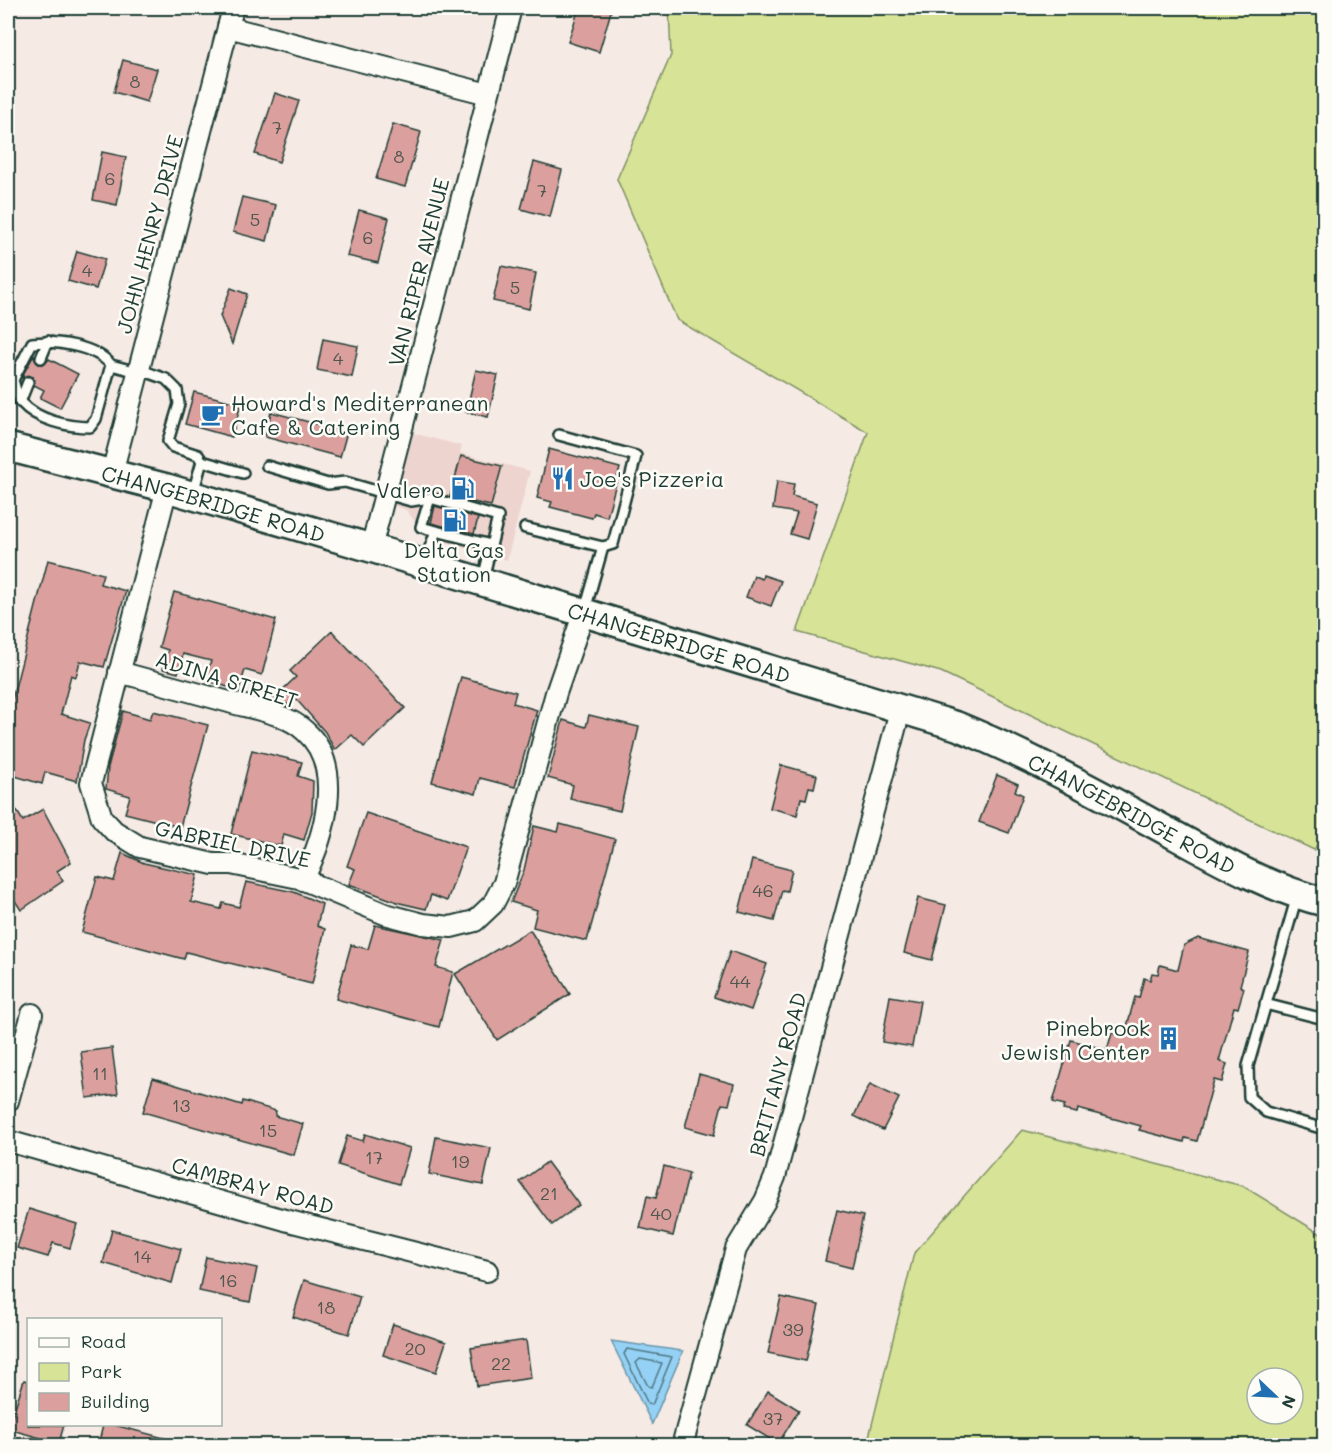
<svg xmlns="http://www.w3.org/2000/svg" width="1332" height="1453" viewBox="0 0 1332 1453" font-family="Mali,sans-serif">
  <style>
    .built { fill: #eed4cf }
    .green { fill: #d7e396; stroke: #7b9065; stroke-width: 1.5; fill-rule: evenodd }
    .water { fill: #95d0f5; stroke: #6695a8; stroke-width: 1.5 }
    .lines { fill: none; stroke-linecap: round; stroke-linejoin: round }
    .shore { stroke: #4e7881; stroke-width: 1.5 }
    .building { fill: #dba09d; stroke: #1f3d34; stroke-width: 1.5 }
    .service-casing { stroke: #1f3d34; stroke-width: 14 }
    .minor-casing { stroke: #1f3d34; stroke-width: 24 }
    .secondary-casing { stroke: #1f3d34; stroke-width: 32 }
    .service { stroke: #fdfcf7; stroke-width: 9 }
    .minor { stroke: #fdfcf7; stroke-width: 20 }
    .secondary { stroke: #fdfcf7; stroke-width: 27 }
    .labels { text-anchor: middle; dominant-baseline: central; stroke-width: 5; stroke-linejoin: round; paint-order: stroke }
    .number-label { font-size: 18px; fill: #4e564e }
    .street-label { font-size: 21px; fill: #1f3d34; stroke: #fdfcf7 }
    .poi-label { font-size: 21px; fill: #1f3d34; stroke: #fdfcf7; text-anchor: start }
  </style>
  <rect width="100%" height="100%" fill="#f6eae5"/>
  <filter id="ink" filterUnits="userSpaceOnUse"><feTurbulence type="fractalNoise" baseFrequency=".0167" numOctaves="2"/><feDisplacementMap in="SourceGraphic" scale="12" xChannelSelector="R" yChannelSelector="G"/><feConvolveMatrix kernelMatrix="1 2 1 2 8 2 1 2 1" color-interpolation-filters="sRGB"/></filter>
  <g filter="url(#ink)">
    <polygon class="built" points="413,433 462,446 460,453 530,471 507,560 426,536 406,510 394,506"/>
    <g class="green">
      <polygon points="669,8 1324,8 1324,832 1314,850 941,672 797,632 868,432 677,320 617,179 671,55"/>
      <path d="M 1022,1130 L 1243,1186 L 1324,1236 L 1324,1445 L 867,1445 L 914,1253 ZM 1257,1378 L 1293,1378 L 1293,1414 L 1257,1414 Z"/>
    </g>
    <polygon class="water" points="611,1341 683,1351 652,1424"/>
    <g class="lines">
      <g class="shore">
        <polygon points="627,1349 672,1357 652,1405 648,1404 624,1354"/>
        <polygon points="640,1359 662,1363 652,1387 648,1386 636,1363"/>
      </g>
    </g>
    <g class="building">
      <polygon points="579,8 612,8 599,52 568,42"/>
      <polygon points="123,60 157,69 147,102 114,92"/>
      <polygon points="275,93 299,101 279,162 255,154"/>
      <polygon points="393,124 421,132 405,187 376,179"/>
      <polygon points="102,152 126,157 117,205 93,200"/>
      <polygon points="534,162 562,170 550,217 521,209"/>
      <polygon points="242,197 276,205 267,241 233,232"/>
      <polygon points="359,210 389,218 378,263 347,256"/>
      <polygon points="77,251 105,259 96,289 68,281"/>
      <polygon points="501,266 536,273 529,309 493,301"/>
      <polygon points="231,288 247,294 232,344 220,316"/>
      <polygon points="323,339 358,346 352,377 317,370"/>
      <polygon points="34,355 38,364 45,364 49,359 78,374 60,408 40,398 44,390 34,385 33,377 28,375 21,378"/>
      <polygon points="476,370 498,375 488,417 466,412"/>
      <polygon points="194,392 241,404 232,437 185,424"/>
      <polygon points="271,412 347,432 340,457 265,437"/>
      <polygon points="549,449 620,468 607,517 594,513 592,518 550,507 552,502 537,498"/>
      <polygon points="461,456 502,466 491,506 450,497"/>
      <polygon points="777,481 794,484 792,496 817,503 807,539 790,534 797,513 773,509"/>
      <polygon points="435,506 478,518 474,534 431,523"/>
      <polygon points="48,560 103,574 100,584 126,591 104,667 80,661 76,677 71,675 61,714 90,723 84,740 77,781 45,772 42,784 8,774 8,715"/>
      <polygon points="763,575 781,581 771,606 746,597 754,576 762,579"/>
      <polygon points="174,592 276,620 262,675 245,670 239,690 231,688 205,680 211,661 183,654 178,673 163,669 168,650 159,647"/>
      <polygon points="332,631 405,708 364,747 352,735 335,750 325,732 296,699 290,705 272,700 296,677 290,671"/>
      <polygon points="461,677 516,692 513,703 537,710 515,787 480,778 476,794 432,782"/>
      <polygon points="123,711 150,719 153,711 208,725 180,827 125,813 130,796 106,789 108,767"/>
      <polygon points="589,715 639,727 620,811 570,799 573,785 548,778 563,720 586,727"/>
      <polygon points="252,750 302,762 298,776 313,781 312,812 304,840 284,834 281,846 231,834"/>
      <polygon points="781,765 817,775 814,788 809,787 806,799 801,798 797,815 770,808"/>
      <polygon points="997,775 1018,784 1015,791 1023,795 1009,833 979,822"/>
      <polygon points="8,797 23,821 43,809 71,862 57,871 63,881 21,910 8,890"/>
      <polygon points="366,813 466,847 447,901 431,895 426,909 400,903 349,884 355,869 347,866"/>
      <polygon points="560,824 615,839 587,941 533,927 537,910 511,902 524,870 534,826 558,832"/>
      <polygon points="122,853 144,863 198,875 191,902 221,909 223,903 239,907 246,882 294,892 322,904 317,926 325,929 312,984 186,952 184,959 82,932 97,877 114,881"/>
      <polygon points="752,860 792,870 787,891 782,890 774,921 739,912"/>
      <polygon points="918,898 946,905 932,960 904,953"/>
      <polygon points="375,925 444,940 436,967 453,972 439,1027 336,999 351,945 368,949"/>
      <polygon points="530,930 570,994 497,1040 455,974"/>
      <polygon points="1198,938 1249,952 1240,986 1244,988 1238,1008 1234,1007 1219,1061 1227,1064 1222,1082 1214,1080 1197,1141 1185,1138 1184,1142 1139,1130 1141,1126 1078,1109 1077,1113 1063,1110 1065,1105 1053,1102 1071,1040 1107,1050 1112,1033 1124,1037 1135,997 1139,998 1144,978 1150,980 1152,973 1158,974 1160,965 1178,970 1184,945"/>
      <polygon points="730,951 767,964 751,1010 714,997"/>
      <polygon points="890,996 920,1001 912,1047 882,1042"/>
      <polygon points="112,1048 118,1094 87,1098 81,1052"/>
      <polygon points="699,1074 734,1084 729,1105 722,1104 714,1135 685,1127"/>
      <polygon points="153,1078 242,1105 243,1101 276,1111 275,1116 303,1124 294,1155 143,1112"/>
      <polygon points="870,1084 899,1098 883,1130 854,1116"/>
      <polygon points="365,1134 410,1148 399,1184 338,1165 347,1136 363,1141"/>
      <polygon points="436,1137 491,1148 483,1185 429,1174"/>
      <polygon points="547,1162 579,1205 552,1225 520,1182"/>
      <polygon points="664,1166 689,1173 673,1236 640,1228 647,1196 656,1198"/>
      <polygon points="29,1209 77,1224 70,1248 53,1243 48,1257 17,1248"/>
      <polygon points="837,1210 863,1216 852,1268 825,1261"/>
      <polygon points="112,1230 181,1249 172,1283 103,1263"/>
      <polygon points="206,1257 257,1268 250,1302 199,1291"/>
      <polygon points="304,1280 360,1297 349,1334 293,1317"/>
      <polygon points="781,1297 819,1305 806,1361 768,1353"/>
      <polygon points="393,1324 446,1342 436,1372 383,1355"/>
      <polygon points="526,1340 531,1378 477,1386 471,1348"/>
      <polygon points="24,1380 28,1381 28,1425 64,1425 59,1443 8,1429"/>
      <polygon points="768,1391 799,1410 778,1444 747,1425"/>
      <polygon points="103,1425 114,1425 176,1441 176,1446 98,1446"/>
    </g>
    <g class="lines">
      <defs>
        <g id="service">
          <polyline points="41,358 48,341"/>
          <path d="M 111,365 C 96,346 55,340 32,343 L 13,380 C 15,387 17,398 22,403 C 37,420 68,427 90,427 L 96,419 L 111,365 L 138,372"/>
          <polyline points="138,369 166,379 177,390 179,404 168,441 173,447 198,455 202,461 243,473"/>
          <polyline points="20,402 28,382"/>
          <polyline points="559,435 636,456 613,544 603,547"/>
          <polyline points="267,466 328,484 345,482 411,501 430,498 498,517 483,579"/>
          <polyline points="193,493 202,461"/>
          <polyline points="525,528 603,547 585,610"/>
          <polyline points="436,531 491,545"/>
          <polyline points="425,561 436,531 421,527 430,498"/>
          <polyline points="1297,896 1248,1066 1249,1097 1266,1112 1324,1129"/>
          <polyline points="1265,1004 1324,1019"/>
        </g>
        <g id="minor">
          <polyline points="228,27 488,94"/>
          <polyline points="112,473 233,8"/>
          <polyline points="167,488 91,783 102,818 114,831 140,847 213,864 231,864 299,878 385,914 423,924 451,927 475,921 493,904 504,883 556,693 584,612"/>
          <polyline points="371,548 511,8"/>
          <path d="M 119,672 C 156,682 192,692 229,702 C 253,709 286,713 305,731 C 346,767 324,838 303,880"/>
          <polyline points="8,1101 32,1014"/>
          <polyline points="8,1141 285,1220 487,1271"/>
          <polyline points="682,1446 736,1249 765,1201 775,1177 901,707"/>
        </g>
        <g id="secondary">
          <path id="s1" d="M 8,447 L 167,488 L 371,548 L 957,726 C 1025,754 1089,788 1154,824 C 1208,853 1264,887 1324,902"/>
        </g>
      </defs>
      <use href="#service" class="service-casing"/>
      <use href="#minor" class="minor-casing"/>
      <use href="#secondary" class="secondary-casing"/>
      <use href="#service" class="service"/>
      <use href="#minor" class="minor"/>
      <use href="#secondary" class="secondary"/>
    </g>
  </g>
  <defs>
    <symbol id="cafe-bare" viewBox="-9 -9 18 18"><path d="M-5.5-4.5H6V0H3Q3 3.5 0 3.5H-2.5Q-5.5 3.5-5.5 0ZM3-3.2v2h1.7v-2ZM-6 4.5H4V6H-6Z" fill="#1f6fb2" stroke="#fdfcf7" stroke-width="2.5" paint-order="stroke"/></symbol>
    <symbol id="restaurant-bare" viewBox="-9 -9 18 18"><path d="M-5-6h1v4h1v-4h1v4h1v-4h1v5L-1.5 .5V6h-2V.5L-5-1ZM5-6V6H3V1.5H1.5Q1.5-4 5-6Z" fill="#1f6fb2" stroke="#fdfcf7" stroke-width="2.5" paint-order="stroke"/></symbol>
    <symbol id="fuel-bare" viewBox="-9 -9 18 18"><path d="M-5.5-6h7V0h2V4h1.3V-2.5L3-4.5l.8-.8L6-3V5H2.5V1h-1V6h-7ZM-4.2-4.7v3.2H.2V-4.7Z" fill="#1f6fb2" stroke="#fdfcf7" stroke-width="2.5" paint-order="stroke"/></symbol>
    <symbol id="building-bare" viewBox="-9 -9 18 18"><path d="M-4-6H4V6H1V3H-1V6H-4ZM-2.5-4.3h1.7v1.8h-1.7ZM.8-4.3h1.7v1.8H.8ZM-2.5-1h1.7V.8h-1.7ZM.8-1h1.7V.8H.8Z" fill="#1f6fb2" stroke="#fdfcf7" stroke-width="2.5" paint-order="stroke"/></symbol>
  </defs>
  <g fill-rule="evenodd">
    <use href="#cafe-bare" x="196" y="398" width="33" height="33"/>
    <use href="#restaurant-bare" x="546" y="462" width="33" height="33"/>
    <use href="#fuel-bare" x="446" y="472" width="33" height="33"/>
    <use href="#fuel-bare" x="438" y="504" width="33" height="33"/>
    <use href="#building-bare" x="1152" y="1022" width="33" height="33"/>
  </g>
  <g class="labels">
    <g class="number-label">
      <text x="135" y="81">8</text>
      <text x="277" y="127">7</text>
      <text x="399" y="156">8</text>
      <text x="110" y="178">6</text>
      <text x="542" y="190">7</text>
      <text x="255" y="219">5</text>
      <text x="368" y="237">6</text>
      <text x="87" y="270">4</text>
      <text x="515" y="287">5</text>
      <text x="338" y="358">4</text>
      <text x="763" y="890">46</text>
      <text x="740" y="981">44</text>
      <text x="100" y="1073">11</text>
      <text x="181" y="1105">13</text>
      <text x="268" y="1130">15</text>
      <text x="374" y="1157">17</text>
      <text x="460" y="1161">19</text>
      <text x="549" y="1193">21</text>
      <text x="661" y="1213">40</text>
      <text x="142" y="1256">14</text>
      <text x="228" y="1280">16</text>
      <text x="326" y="1307">18</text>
      <text x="793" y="1329">39</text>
      <text x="415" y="1348">20</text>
      <text x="501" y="1363">22</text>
      <text x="773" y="1418">37</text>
    </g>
    <g class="street-label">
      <text transform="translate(149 234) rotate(-75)">JOHN HENRY DRIVE</text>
      <text transform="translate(418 272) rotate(-76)">VAN RIPER AVENUE</text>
      <text stroke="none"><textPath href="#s1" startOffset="213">CHANGEBRIDGE ROAD</textPath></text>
      <text stroke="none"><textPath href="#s1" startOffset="699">CHANGEBRIDGE ROAD</textPath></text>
      <text transform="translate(227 679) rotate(17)">ADINA STREET</text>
      <text stroke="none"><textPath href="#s1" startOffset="1185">CHANGEBRIDGE ROAD</textPath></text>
      <text transform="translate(233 843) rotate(12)">GABRIEL DRIVE</text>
      <text transform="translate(777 1074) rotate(-75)">BRITTANY ROAD</text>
      <text transform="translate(253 1185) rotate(15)">CAMBRAY ROAD</text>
    </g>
    <g class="poi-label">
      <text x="231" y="402">Howard's Mediterranean<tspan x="231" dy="24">Cafe &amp; Catering</tspan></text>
      <text x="580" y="478">Joe's Pizzeria</text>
      <text x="444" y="489" text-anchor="end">Valero</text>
      <text x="454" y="549" text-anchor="middle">Delta Gas<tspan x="454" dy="24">Station</tspan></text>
      <text x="1150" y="1027" text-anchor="end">Pinebrook<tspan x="1150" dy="24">Jewish Center</tspan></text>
    </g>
  </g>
  <rect width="1332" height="1453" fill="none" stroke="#fdfcf7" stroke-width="30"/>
  <rect x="15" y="15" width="1302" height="1423" fill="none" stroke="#1f3d34" stroke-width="2" filter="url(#ink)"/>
  <rect x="27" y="1318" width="195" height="108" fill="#fdfcf7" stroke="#a4b0a9" stroke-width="1.5"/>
  <rect x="39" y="1338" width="30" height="9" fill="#fdfcf7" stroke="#a4b0a9" stroke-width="1.5"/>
  <text x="81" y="1348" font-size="18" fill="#1f3d34">Road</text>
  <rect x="39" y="1363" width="30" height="18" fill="#d7e396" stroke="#a4b0a9" stroke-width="1.5"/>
  <text x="81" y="1378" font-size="18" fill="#1f3d34">Park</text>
  <rect x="39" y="1393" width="30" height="18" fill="#dba09d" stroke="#a4b0a9" stroke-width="1.5"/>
  <text x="81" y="1408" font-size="18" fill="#1f3d34">Building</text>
  <g transform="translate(1275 1396) rotate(113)"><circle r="28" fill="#fdfcf7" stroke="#a4b0a9" stroke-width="1.5"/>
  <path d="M0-4.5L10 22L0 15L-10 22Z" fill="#1f6fb2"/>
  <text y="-9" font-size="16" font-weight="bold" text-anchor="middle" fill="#1f3d34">N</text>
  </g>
</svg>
